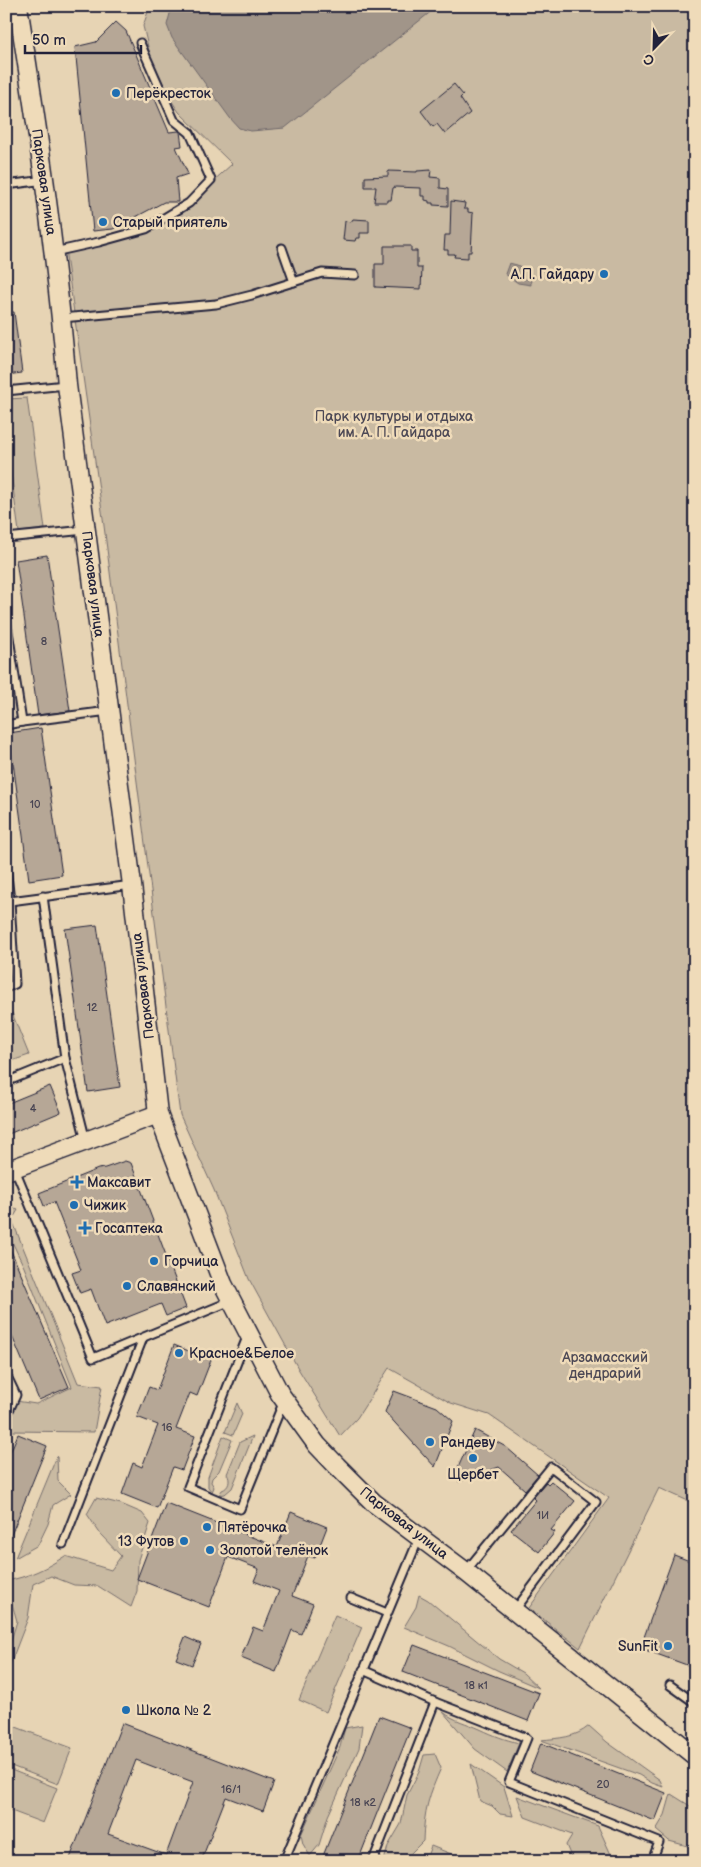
<svg xmlns="http://www.w3.org/2000/svg" width="701" height="1867" viewBox="0 0 701 1867" font-family="'Balsamiq Sans',sans-serif">
  <style>
    .green { fill: #c9baa2; stroke: #766e6e }
    .water { fill: #a19589; stroke: #6e676a }
    .building { fill: #b6a796; stroke: #22223b; fill-rule: evenodd }
    .lines { fill: none; stroke-linecap: round; stroke-linejoin: round }
    .service-casing { stroke: #22223b; stroke-width: 11 }
    .tertiary-casing { stroke: #22223b; stroke-width: 21 }
    .service { stroke: #efdbb9; stroke-width: 7 }
    .tertiary { stroke: #efdbb9; stroke-width: 18 }
    .poi-dot { fill: #1f6fb2; stroke: #efdbb9; stroke-width: 2 }
    .labels { text-anchor: middle; dominant-baseline: central; stroke-width: 5; stroke-linejoin: round; paint-order: stroke }
    .number-label { font-size: 11px; fill: #474352 }
    .poi-label { font-size: 14px; fill: #22223b; stroke: #efdbb9; text-anchor: start }
    .street-label { font-size: 14px; fill: #22223b; stroke: #efdbb9 }
    .park-label { font-size: 14px; fill: #4c4855; stroke: #efdbb9 }
  </style>
  <rect width="100%" height="100%" fill="#e7d4b4"/>
  <filter id="ink" filterUnits="userSpaceOnUse"><feTurbulence type="fractalNoise" baseFrequency=".02" numOctaves="2"/><feDisplacementMap in="SourceGraphic" scale="10" xChannelSelector="R" yChannelSelector="G"/><feConvolveMatrix kernelMatrix="1 2 1 2 8 2 1 2 1" color-interpolation-filters="sRGB"/></filter>
  <g filter="url(#ink)">
    <g class="green">
      <polygon points="150,6 695,6 695,1504 659,1488 580,1648 529,1608 609,1498 489,1415 451,1403 389,1368 357,1418 340,1436 299,1370 249,1279 214,1190 180,1115 103,518 65,249 146,229 189,203 232,164 179,112 169,97 150,55 143,26"/>
      <polygon points="27,398 45,529 19,532 6,436 6,399"/>
      <polygon points="12,1013 29,1055 6,1063 6,1015"/>
      <polygon points="13,1208 18,1210 12,1220 78,1383 102,1386 94,1432 11,1431 9,1400 36,1404 72,1387 24,1267 6,1229 6,1213"/>
      <polygon points="237,1403 242,1414 233,1435 225,1432"/>
      <polygon points="223,1436 232,1440 219,1471 212,1478 211,1482 214,1487 212,1492 208,1487 208,1477"/>
      <path d="M 253,1436 L 232,1488 L 225,1494 L 219,1495 L 222,1490 C 229,1488 231,1480 227,1474 L 240,1442 Z"/>
      <polygon points="57,1456 58,1481 71,1494 53,1505 48,1524 38,1545 15,1558"/>
      <path d="M 96,1498 L 121,1504 L 142,1513 L 150,1523 L 138,1560 L 137,1591 L 131,1607 L 98,1586 L 74,1585 L 51,1576 L 33,1584 L 28,1618 L 6,1675 L 6,1657 L 17,1621 L 12,1604 L 6,1603 L 6,1581 C 28,1577 47,1568 65,1556 L 111,1570 L 121,1556 L 101,1535 L 87,1514 Z"/>
      <polygon points="419,1595 428,1600 499,1659 523,1673 539,1688 499,1671 449,1646 404,1627 416,1607"/>
      <polygon points="335,1615 362,1627 326,1712 299,1700"/>
      <path d="M 443,1712 C 455,1721 467,1723 480,1729 C 495,1736 503,1739 519,1743 L 507,1772 L 475,1749 Z"/>
      <polygon points="8,1724 72,1748 58,1784 6,1764 6,1729"/>
      <polygon points="362,1725 359,1748 328,1816 319,1845 310,1856 303,1844 301,1835 340,1747 345,1728"/>
      <path d="M 589,1726 L 607,1742 L 660,1780 L 663,1787 L 652,1783 L 639,1775 L 541,1740 C 559,1738 575,1738 589,1726 Z"/>
      <path d="M 435,1754 L 441,1768 C 429,1795 424,1810 423,1841 L 409,1855 L 406,1861 L 384,1861 L 388,1846 L 401,1824 L 407,1795 L 419,1772 L 424,1755 Z"/>
      <polygon points="471,1764 504,1787 513,1816 500,1814 492,1806 480,1801"/>
      <polygon points="6,1768 57,1788 43,1823 6,1809"/>
      <polygon points="671,1794 695,1809 695,1848 669,1841 656,1830 665,1815"/>
      <polygon points="517,1796 598,1826 614,1861 570,1861 572,1859 566,1845 572,1835 525,1817"/>
      <polygon points="431,1846 469,1861 425,1861"/>
    </g>
    <g class="water">
      <polygon points="172,6 438,6 285,128 251,131 239,128 230,118 172,38 167,25"/>
      <polygon points="509,263 517,265 530,272 531,285 518,283 505,274"/>
    </g>
    <g class="building">
      <polygon points="116,22 126,31 169,132 179,131 180,132 182,146 176,147 188,174 176,178 178,202 164,202 113,229 93,231 75,47 96,42"/>
      <polygon points="454,84 463,95 460,98 470,113 445,134 437,124 433,127 421,111"/>
      <polygon points="431,170 430,177 440,178 440,188 448,189 448,206 433,205 433,203 429,203 429,201 425,200 425,196 421,196 421,188 395,187 393,188 391,200 387,200 387,202 374,202 376,187 365,187 365,177 388,176 388,171 417,172 417,171"/>
      <polygon points="451,201 465,203 464,209 468,209 468,212 473,213 471,252 468,252 468,258 454,257 455,254 448,254 448,250 444,250 445,235 450,235"/>
      <polygon points="353,219 369,220 369,233 360,233 360,238 356,238 355,241 343,240 345,221 351,222"/>
      <polygon points="384,246 411,246 411,251 417,251 417,268 422,268 421,289 375,287 375,264 384,264"/>
      <polygon points="6,312 14,312 22,373 6,375"/>
      <polygon points="47,555 70,711 38,715 16,560"/>
      <polygon points="41,728 62,875 29,880 9,733"/>
      <polygon points="97,925 120,1087 88,1092 65,929"/>
      <polygon points="50,1086 61,1112 6,1135 6,1104"/>
      <polygon points="125,1161 131,1163 186,1308 166,1316 161,1304 105,1326 91,1289 80,1293 72,1273 81,1270 54,1202 44,1206 39,1193 98,1169 105,1168"/>
      <polygon points="6,1239 69,1387 39,1400 6,1322"/>
      <polygon points="174,1345 211,1360 197,1396 190,1393 176,1429 195,1436 182,1470 173,1467 157,1508 122,1494 133,1463 142,1467 158,1425 137,1417 149,1387 157,1390"/>
      <polygon points="394,1391 437,1407 453,1421 435,1467 385,1412"/>
      <polygon points="475,1430 506,1447 538,1475 525,1490 499,1467 459,1482 456,1472"/>
      <polygon points="18,1434 47,1446 7,1545 6,1462"/>
      <polygon points="551,1481 575,1501 551,1530 555,1532 539,1552 511,1530 536,1500 533,1497 546,1482 548,1484"/>
      <polygon points="166,1503 277,1547 291,1512 327,1527 315,1558 308,1556 292,1596 313,1604 301,1634 292,1630 276,1672 241,1658 253,1627 263,1631 279,1591 254,1581 259,1569 228,1557 209,1607 137,1579"/>
      <polygon points="674,1555 695,1563 695,1668 640,1648"/>
      <polygon points="185,1637 201,1644 192,1665 176,1659"/>
      <polygon points="414,1645 539,1693 528,1721 403,1672"/>
      <polygon points="379,1716 411,1728 375,1818 358,1861 321,1861"/>
      <path d="M 122,1723 L 274,1782 L 263,1811 L 226,1797 L 201,1861 L 69,1861 ZM 136,1760 L 193,1782 L 166,1855 L 108,1834 Z"/>
      <polygon points="541,1743 666,1793 655,1821 530,1771"/>
    </g>
    <g class="lines">
      <defs>
        <g id="service">
          <polyline points="6,185 45,180"/>
          <polyline points="282,248 294,282"/>
          <polyline points="54,252 99,242 146,229 189,203 211,180 190,133 174,120 140,43"/>
          <polyline points="62,318 216,304 252,295 322,273 355,275"/>
          <polyline points="6,391 66,385"/>
          <polyline points="6,538 85,530"/>
          <polyline points="6,618 22,722 6,725"/>
          <polyline points="22,722 109,711"/>
          <polyline points="6,867 10,901 132,885"/>
          <polyline points="6,988 15,984 10,901 7,901"/>
          <polyline points="65,1058 86,1141"/>
          <polyline points="6,1082 65,1058 43,896"/>
          <polyline points="15,1169 93,1358 231,1301"/>
          <polyline points="247,1337 188,1487 240,1509 283,1403"/>
          <polyline points="6,1374 16,1395 6,1417"/>
          <polyline points="63,1544 143,1338"/>
          <polyline points="466,1571 551,1467 596,1502 515,1610"/>
          <polyline points="351,1598 387,1613"/>
          <polyline points="363,1670 435,1702 527,1738 509,1782 659,1842 652,1861"/>
          <polyline points="670,1685 695,1703"/>
          <polyline points="284,1861 419,1538"/>
          <polyline points="373,1861 435,1702"/>
        </g>
        <g id="tertiary">
          <path d="M 18,6 C 38,132 57,258 67,385 L 132,885 L 158,1114 L 223,1284 L 280,1394 L 317,1445 L 337,1466 L 374,1503 L 466,1572 L 695,1756"/>
          <polyline points="6,1171 158,1114"/>
        </g>
      </defs>
      <use href="#service" class="service-casing"/>
      <use href="#tertiary" class="tertiary-casing"/>
      <use href="#service" class="service"/>
      <use href="#tertiary" class="tertiary"/>
    </g>
  </g>
  <g class="poi-dot">
    <circle cx="116" cy="93" r="5"/>
    <circle cx="103" cy="222" r="5"/>
    <circle cx="604" cy="274" r="5"/>
    <path d="M74.5 1174.5h5v5h5v5h-5v5h-5v-5h-5v-5h5z"/>
    <circle cx="74" cy="1205" r="5"/>
    <path d="M82.5 1220.5h5v5h5v5h-5v5h-5v-5h-5v-5h5z"/>
    <circle cx="154" cy="1261" r="5"/>
    <circle cx="127" cy="1286" r="5"/>
    <circle cx="179" cy="1353" r="5"/>
    <circle cx="430" cy="1442" r="5"/>
    <circle cx="473" cy="1458" r="5"/>
    <circle cx="207" cy="1527" r="5"/>
    <circle cx="184" cy="1541" r="5"/>
    <circle cx="210" cy="1550" r="5"/>
    <circle cx="668" cy="1646" r="5"/>
    <circle cx="126" cy="1710" r="5"/>
  </g>
  <g class="labels">
    <g class="number-label">
      <text x="44" y="641">8</text>
      <text x="35" y="804">10</text>
      <text x="92" y="1007">12</text>
      <text x="33" y="1108">4</text>
      <text x="167" y="1427">16</text>
      <text x="543" y="1515">1И</text>
      <text x="476" y="1685">18 к1</text>
      <text x="603" y="1784">20</text>
      <text x="231" y="1789">16/1</text>
      <text x="363" y="1802">18 к2</text>
    </g>
    <g class="poi-label">
      <text x="126" y="93">Перёкресток</text>
      <text x="113" y="222">Старый приятель</text>
      <text x="594" y="274" text-anchor="end">А.П. Гайдару</text>
      <text x="87" y="1182">Максавит</text>
      <text x="84" y="1205">Чижик</text>
      <text x="95" y="1228">Госаптека</text>
      <text x="164" y="1261">Горчица</text>
      <text x="137" y="1286">Славянский</text>
      <text x="189" y="1353">Красное&amp;Белое</text>
      <text x="440" y="1442">Рандеву</text>
      <text x="473" y="1474" text-anchor="middle">Щербет</text>
      <text x="217" y="1527">Пятёрочка</text>
      <text x="174" y="1541" text-anchor="end">13 Футов</text>
      <text x="220" y="1550">Золотой телёнок</text>
      <text x="658" y="1646" text-anchor="end">SunFit</text>
      <text x="136" y="1710">Школа № 2</text>
    </g>
    <g class="street-label">
      <text transform="translate(44 182) rotate(82)">Парковая улица</text>
      <text transform="translate(93 584) rotate(83)">Парковая улица</text>
      <text transform="translate(143 986) rotate(-97)">Парковая улица</text>
      <text transform="translate(404 1523) rotate(38)">Парковая улица</text>
    </g>
    <g class="park-label">
      <text x="394" y="416">Парк культуры и отдыха<tspan x="394" dy="16">им. А. П. Гайдара</tspan></text>
      <text x="605" y="1357">Арзамасский<tspan x="605" dy="16">дендрарий</tspan></text>
    </g>
  </g>
  <rect width="701" height="1867" fill="none" stroke="#efdbb9" stroke-width="25"/>
  <rect x="12" y="12" width="676" height="1842" fill="none" stroke="#22223b" stroke-width="2" filter="url(#ink)"/>
  <g transform="translate(654 48) rotate(203)" stroke="#efdbb9" stroke-width="4" paint-order="stroke">
  <path d="M0-4L9 19L0 12L-9 19Z" fill="#22223b"/>
  <text y="-8" font-size="14" font-weight="bold" text-anchor="middle" fill="#22223b">С</text>
  </g>
  <path d="M25 45v8h116v-8" fill="none" stroke="#22223b" stroke-width="2.5"/>
  <text x="32" y="45" font-size="15" fill="#22223b" stroke="#efdbb9" stroke-width="4" paint-order="stroke">50 m</text>
</svg>
